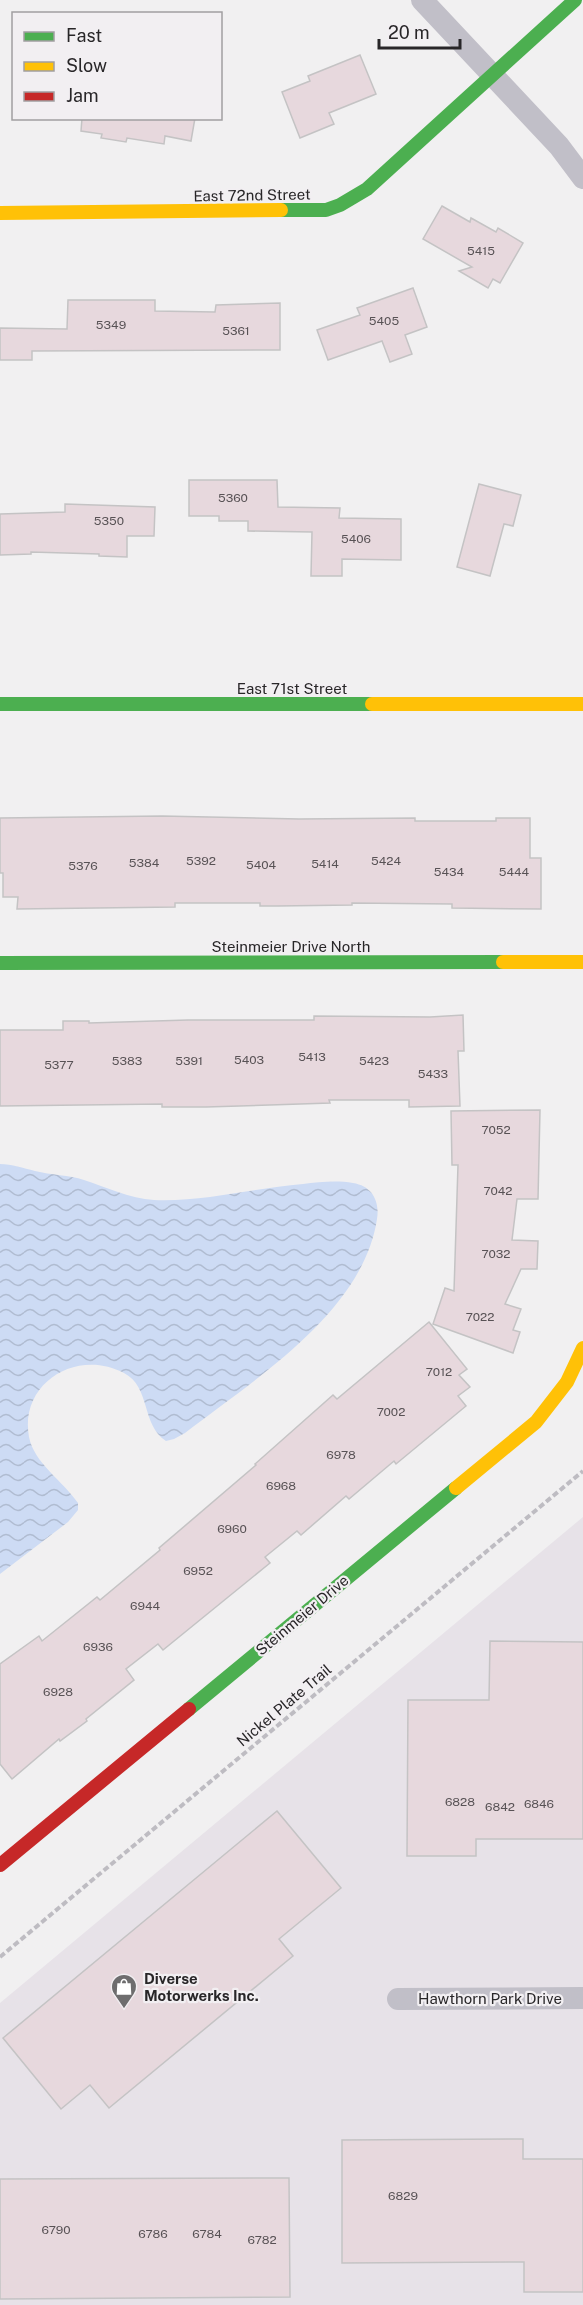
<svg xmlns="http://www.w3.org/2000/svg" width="583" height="2305" viewBox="0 0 583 2305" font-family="'Public Sans',sans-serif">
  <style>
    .built { fill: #e7e2e8 }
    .water { fill: url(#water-waves) }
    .building { fill: #e7d8dd; stroke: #c4c3c4; stroke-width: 1.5 }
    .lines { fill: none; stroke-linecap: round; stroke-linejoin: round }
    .path { stroke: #bebcc2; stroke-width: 4; stroke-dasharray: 6 3; stroke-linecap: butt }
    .street { stroke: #c1bfc8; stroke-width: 22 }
    .fast { stroke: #4caf50; stroke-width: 14 }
    .slow { stroke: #ffc107; stroke-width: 14 }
    .jam { stroke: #c62828; stroke-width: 14 }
    .labels { text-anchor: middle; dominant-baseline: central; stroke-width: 4.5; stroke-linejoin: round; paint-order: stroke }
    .number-label { font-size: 12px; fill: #585255 }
    .street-label { font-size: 15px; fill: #282628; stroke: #f2eff2 }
    .poi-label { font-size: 15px; font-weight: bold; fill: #282628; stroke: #f2eff2; text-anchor: start }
  </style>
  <defs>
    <pattern id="water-waves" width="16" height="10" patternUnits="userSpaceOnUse" patternTransform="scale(1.5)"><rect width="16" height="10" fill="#cddbf4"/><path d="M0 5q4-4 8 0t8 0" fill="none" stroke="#b0bcd1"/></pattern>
  </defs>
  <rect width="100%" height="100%" fill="#f1f0f1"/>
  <polygon class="built" points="583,1517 583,2305 0,2305 0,2003"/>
  <path class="water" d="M 0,1164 C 12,1164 23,1168 35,1171 C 51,1175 69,1175 84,1180 C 108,1188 129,1198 154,1200 C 204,1202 253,1188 303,1184 C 319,1182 337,1180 353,1183 C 372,1186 380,1201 377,1219 C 363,1312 255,1379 185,1433 L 174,1439 L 166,1441 C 141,1425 151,1387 124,1373 C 78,1348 19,1382 29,1437 C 34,1463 63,1481 78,1503 L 78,1510 L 68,1522 L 0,1574 Z"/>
  <g class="building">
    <polygon points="360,55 376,94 329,113 334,124 300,138 282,92 310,81 308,76"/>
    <polygon points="82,118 195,118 191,141 165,136 164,144 127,138 126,142 101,138 102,134 81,131"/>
    <polygon points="442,206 470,222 471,218 496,232 498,228 523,243 500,283 493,279 488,288 459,271 472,267 423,239"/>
    <polygon points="413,288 427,327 405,335 412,354 390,362 382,341 328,360 317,330 360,315 357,308"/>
    <polygon points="68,300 155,300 155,311 215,312 216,305 280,303 280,350 32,351 32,360 0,360 0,328 67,329"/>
    <polygon points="189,480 277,480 278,507 340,508 339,518 401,519 401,560 342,559 342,576 311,576 312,532 248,531 248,521 219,521 219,516 189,516"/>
    <polygon points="479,484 521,495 513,526 504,524 490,576 457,567"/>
    <polygon points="65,504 155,507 154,536 127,536 127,557 99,556 99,554 31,552 31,554 0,555 0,514 65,512"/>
    <polygon points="162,816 299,819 415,818 415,821 496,821 496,818 530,818 530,858 541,858 541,909 452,908 452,904 352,903 352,905 277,906 260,906 260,903 175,903 175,907 17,909 18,897 3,897 3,873 0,873 0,818"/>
    <polygon points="463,1015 464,1051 458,1051 460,1106 409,1107 409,1100 329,1100 330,1103 206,1107 162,1107 162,1104 0,1106 0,1030 63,1030 63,1021 89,1021 89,1023 188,1020 314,1020 314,1016 430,1017"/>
    <polygon points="540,1110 538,1199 517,1199 512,1240 538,1241 537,1269 521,1269 505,1304 521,1309 513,1330 520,1332 513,1353 433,1324 445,1288 454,1291 458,1165 452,1165 451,1111"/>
    <polygon points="429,1322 467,1369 459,1375 470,1387 458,1396 466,1406 396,1464 394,1461 349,1499 346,1496 301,1535 297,1531 265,1557 270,1563 163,1650 158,1644 126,1669 134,1680 86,1719 87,1721 60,1741 59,1739 12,1779 0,1764 0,1664 39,1636 42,1641 97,1597 100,1600 160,1550 159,1548 256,1465 255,1464 333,1395 337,1399"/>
    <polygon points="490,1641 583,1642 583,1839 476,1839 476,1856 407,1856 408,1700 489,1700"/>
    <polygon points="277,1811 341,1888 279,1939 293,1956 109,2108 90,2085 61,2109 3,2038"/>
    <polygon points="523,2139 523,2159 583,2159 583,2292 524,2292 524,2262 342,2263 342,2140"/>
    <polygon points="289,2178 290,2297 0,2299 0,2179"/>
  </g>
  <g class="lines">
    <polyline class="path" points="0,1957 583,1471"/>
    <g class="street">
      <polyline points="422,0 559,146 583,178"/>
      <polyline points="398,1999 583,1998"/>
    </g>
    <g class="fast">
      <polyline points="281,210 326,210 340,205 367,189 575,0"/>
      <polyline points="0,704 372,704"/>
      <polyline points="0,963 503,962"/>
      <polyline points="189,1709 456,1488"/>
    </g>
    <g class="slow">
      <polyline points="0,213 281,210"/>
      <polyline points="372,704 583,704"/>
      <polyline points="503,962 583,962"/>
      <polyline points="456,1488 536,1422 567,1382 583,1348"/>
    </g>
    <polyline class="jam" points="0,1865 189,1709"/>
  </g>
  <defs>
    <symbol id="shop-pin" viewBox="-11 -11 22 30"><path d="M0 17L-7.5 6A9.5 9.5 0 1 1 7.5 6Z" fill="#6e6d6e" stroke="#f2eff2"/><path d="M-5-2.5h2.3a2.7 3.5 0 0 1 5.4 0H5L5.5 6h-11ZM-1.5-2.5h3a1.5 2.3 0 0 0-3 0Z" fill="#fff"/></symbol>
  </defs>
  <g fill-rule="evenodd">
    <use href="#shop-pin" x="109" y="1972" width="30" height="40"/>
  </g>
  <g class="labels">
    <g class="number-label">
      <text x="481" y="251">5415</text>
      <text x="384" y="321">5405</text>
      <text x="111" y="325">5349</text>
      <text x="236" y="331">5361</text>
      <text x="233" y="498">5360</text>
      <text x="109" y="521">5350</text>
      <text x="356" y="539">5406</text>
      <text x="201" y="861">5392</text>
      <text x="386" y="861">5424</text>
      <text x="144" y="863">5384</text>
      <text x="325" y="864">5414</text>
      <text x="261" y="865">5404</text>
      <text x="83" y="866">5376</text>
      <text x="449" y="872">5434</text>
      <text x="514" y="872">5444</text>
      <text x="312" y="1057">5413</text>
      <text x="249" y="1060">5403</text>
      <text x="127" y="1061">5383</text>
      <text x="189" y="1061">5391</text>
      <text x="374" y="1061">5423</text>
      <text x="59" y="1065">5377</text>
      <text x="433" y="1074">5433</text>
      <text x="496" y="1130">7052</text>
      <text x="498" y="1191">7042</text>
      <text x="496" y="1254">7032</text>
      <text x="480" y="1317">7022</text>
      <text x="439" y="1372">7012</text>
      <text x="391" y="1412">7002</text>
      <text x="341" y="1455">6978</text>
      <text x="281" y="1486">6968</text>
      <text x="232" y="1529">6960</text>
      <text x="198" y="1571">6952</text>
      <text x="145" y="1606">6944</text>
      <text x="98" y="1647">6936</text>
      <text x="58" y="1692">6928</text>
      <text x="460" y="1802">6828</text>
      <text x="539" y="1804">6846</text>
      <text x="500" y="1807">6842</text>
      <text x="403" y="2196">6829</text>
      <text x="56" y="2230">6790</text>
      <text x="153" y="2234">6786</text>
      <text x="207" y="2234">6784</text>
      <text x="262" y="2240">6782</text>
    </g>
    <g class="street-label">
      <text transform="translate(252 195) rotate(-1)">East 72nd Street</text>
      <text x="292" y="688">East 71st Street</text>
      <text x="291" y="946">Steinmeier Drive North</text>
      <text transform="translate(302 1615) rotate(-40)">Steinmeier Drive</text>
      <text transform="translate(284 1705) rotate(-40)">Nickel Plate Trail</text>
      <text x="490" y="1998">Hawthorn Park Drive</text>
    </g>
    <g class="poi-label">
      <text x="144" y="1978">Diverse<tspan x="144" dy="17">Motorwerks Inc.</tspan></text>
    </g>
  </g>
  <rect x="12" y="12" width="210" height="108" fill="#f2eff2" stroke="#a19fa1" stroke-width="1.5"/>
  <rect x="24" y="32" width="30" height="9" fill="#4caf50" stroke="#a19fa1" stroke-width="1.5"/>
  <text x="66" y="42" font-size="18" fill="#282628">Fast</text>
  <rect x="24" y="62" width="30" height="9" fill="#ffc107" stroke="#a19fa1" stroke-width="1.5"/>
  <text x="66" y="72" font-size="18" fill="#282628">Slow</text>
  <rect x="24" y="92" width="30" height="9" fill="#c62828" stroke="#a19fa1" stroke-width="1.5"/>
  <text x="66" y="102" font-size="18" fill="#282628">Jam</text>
  <path d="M379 39v9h81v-9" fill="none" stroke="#282628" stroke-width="3"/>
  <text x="388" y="39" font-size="18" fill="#282628" stroke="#f2eff2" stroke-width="4.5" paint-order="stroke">20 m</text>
</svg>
